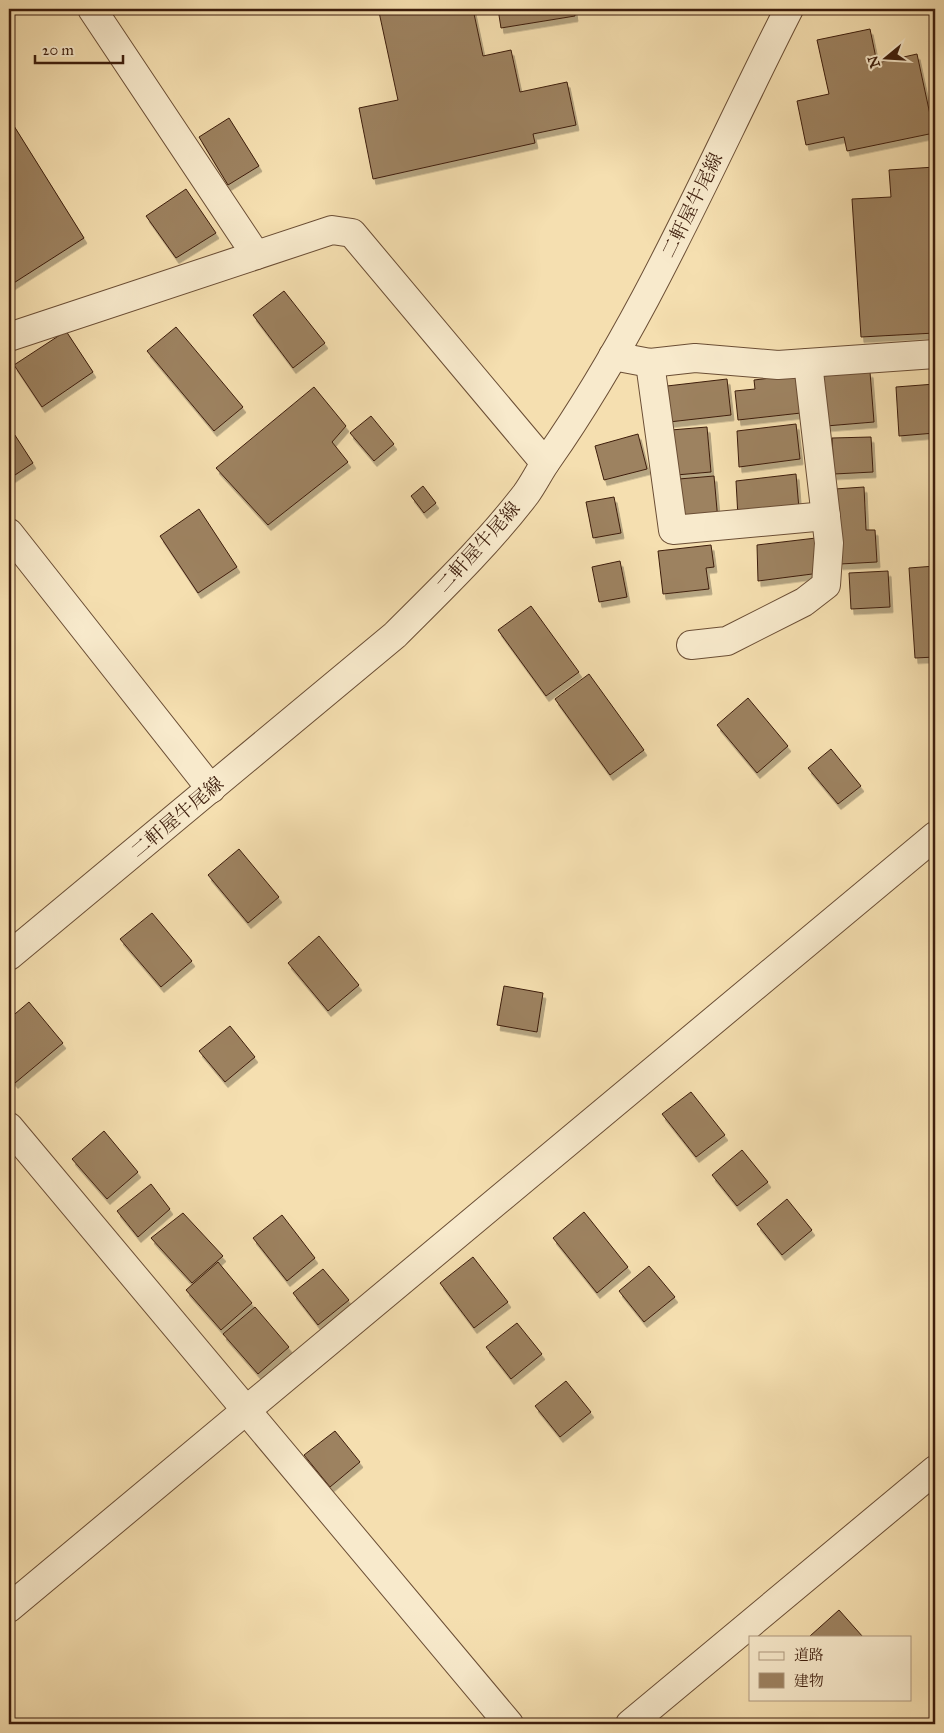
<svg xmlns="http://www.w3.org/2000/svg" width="944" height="1733" viewBox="0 0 944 1733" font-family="'IM FELL Great Primer','Noto Serif JP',serif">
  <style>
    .building { fill: #9d8261; stroke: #3d1d0c; filter: url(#shadow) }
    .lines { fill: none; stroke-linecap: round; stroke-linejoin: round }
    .minor-casing { stroke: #6b4e35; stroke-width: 30 }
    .tertiary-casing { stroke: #6b4e35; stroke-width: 30 }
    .minor { stroke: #f8eacc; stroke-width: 28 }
    .tertiary { stroke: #f8eacc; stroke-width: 28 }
    .labels { text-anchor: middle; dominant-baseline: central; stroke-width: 4.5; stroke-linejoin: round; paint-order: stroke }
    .street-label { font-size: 19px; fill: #3d1d0c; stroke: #f8eacc }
  </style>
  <defs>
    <filter id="shadow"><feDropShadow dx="3" dy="5.5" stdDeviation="0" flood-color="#0004"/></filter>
  </defs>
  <rect width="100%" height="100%" fill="#f5dfb0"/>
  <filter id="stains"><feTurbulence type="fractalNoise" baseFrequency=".004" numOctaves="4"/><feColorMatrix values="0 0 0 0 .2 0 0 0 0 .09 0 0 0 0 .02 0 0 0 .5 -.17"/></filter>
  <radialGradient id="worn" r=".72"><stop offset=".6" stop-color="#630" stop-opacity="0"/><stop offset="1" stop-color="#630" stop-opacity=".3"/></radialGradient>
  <g class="building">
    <polygon points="394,9 473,9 483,56 511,50 520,92 567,82 576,125 533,134 535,143 373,179 359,108 398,100 379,12"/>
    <polygon points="498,9 574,9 575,16 501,28"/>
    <polygon points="870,29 877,63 917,54 934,133 847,151 844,137 806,145 797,101 829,94 817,40"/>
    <polygon points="9,118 84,238 9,286"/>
    <polygon points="229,118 259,166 228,185 199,137"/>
    <polygon points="935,167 935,333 861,337 852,199 891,197 889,170"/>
    <polygon points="186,189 216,233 176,258 146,216"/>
    <polygon points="284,291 325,343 293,368 253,315"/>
    <polygon points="176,327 243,407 214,431 147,351"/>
    <polygon points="66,331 93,372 42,407 14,365"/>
    <polygon points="870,372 874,422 826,426 822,376"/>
    <polygon points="796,375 801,413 738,420 735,391 755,389 754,380"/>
    <polygon points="727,379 731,415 669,422 667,386"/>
    <polygon points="935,384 935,433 899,436 896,387"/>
    <polygon points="314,387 346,426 332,442 348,462 268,525 216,468"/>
    <polygon points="371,416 394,444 374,461 350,433"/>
    <polygon points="796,424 800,459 739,467 737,431"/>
    <polygon points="9,426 33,463 9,479"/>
    <polygon points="707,427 711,472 676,475 671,430"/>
    <polygon points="638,434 647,469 604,480 595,446"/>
    <polygon points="871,437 873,472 834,474 832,438"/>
    <polygon points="796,474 799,509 738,517 736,481"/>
    <polygon points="714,476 718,521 682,524 679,479"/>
    <polygon points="423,486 436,503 424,513 411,496"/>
    <polygon points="864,487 866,530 875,530 877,562 840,564 835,489"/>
    <polygon points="614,497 621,533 593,538 586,502"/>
    <polygon points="199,509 237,567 198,593 160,536"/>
    <polygon points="816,538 820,573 758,581 757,545"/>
    <polygon points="711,545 714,567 706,568 709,589 663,594 658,551"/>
    <polygon points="620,561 627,597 599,602 592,567"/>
    <polygon points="935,566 935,657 915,658 909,568"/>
    <polygon points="888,571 890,607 851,609 849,573"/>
    <polygon points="531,606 579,672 546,696 498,630"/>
    <polygon points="589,674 644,750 610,775 555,699"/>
    <polygon points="748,698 788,746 757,773 717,725"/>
    <polygon points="831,749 861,786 838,804 808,768"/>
    <polygon points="239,849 279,897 248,923 208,875"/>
    <polygon points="152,913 192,961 161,987 120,939"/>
    <polygon points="319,936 359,985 328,1011 288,963"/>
    <polygon points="504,986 543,993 537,1032 497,1025"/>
    <polygon points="29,1002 63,1043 15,1083 9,1076 9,1019"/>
    <polygon points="230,1026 255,1057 225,1082 199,1051"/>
    <polygon points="691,1092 725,1135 696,1157 662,1114"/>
    <polygon points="104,1131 138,1172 107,1199 72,1159"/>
    <polygon points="742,1150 768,1182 737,1206 712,1175"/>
    <polygon points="151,1184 170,1209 138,1237 117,1211"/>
    <polygon points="787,1199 812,1230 782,1255 757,1224"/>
    <polygon points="584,1212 628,1267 597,1293 553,1238"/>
    <polygon points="183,1213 223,1256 192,1283 151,1238"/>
    <polygon points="282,1215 315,1258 287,1281 253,1238"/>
    <polygon points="473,1257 508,1302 474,1328 440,1283"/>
    <polygon points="218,1262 252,1303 221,1330 186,1290"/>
    <polygon points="649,1266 675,1297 644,1322 619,1291"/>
    <polygon points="323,1269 349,1300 318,1325 293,1293"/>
    <polygon points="255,1307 289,1347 258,1374 223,1334"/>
    <polygon points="517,1323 542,1354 511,1379 486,1347"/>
    <polygon points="566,1381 591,1412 560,1437 535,1406"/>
    <polygon points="335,1431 360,1462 330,1487 304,1455"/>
    <polygon points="839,1610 863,1637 811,1637 810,1636"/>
  </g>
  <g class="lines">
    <defs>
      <g id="minor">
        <polyline points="92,9 256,255"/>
        <polyline points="9,337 332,230 352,233 545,463"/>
        <polyline points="613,356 650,363 695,358 778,365 935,354"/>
        <polyline points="650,363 673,530 826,516"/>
        <polyline points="9,533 211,789"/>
        <polyline points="691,645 727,641 804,602 826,585 829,543 808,363"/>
        <polyline points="9,1127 509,1724"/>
        <polyline points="9,1608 935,836"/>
        <polyline points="630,1724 935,1470"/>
      </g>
      <path id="tertiary" d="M 9,956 L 395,635 C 440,590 487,545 526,494 C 534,483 540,470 548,459 C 646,319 712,160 789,9"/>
    </defs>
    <use href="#minor" class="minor-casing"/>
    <use href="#tertiary" class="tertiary-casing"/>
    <use href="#minor" class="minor"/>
    <use href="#tertiary" class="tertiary"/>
  </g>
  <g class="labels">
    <g class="street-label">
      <text transform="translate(692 205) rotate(-64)">二軒屋牛尾線</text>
      <text transform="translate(478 547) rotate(-48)">二軒屋牛尾線</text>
      <text transform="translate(177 817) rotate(-40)">二軒屋牛尾線</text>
    </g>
  </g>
  <rect width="944" height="1733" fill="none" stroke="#f5dfb0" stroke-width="30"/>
  <rect x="10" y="10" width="924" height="1713" fill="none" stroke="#3d1d0c" stroke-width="2.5"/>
  <rect x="15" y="15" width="914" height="1703" fill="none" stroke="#3d1d0c"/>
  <rect x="749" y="1636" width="162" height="65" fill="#f8eacc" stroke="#ad987f"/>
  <rect x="759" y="1652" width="25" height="8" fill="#f8eacc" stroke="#ad987f"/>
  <text x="794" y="1660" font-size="15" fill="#3d1d0c">道路</text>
  <rect x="759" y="1673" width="25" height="15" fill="#9d8261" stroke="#ad987f"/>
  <text x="794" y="1686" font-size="15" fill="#3d1d0c">建物</text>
  <g transform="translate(886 58) rotate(252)" stroke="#f8eacc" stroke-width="4" paint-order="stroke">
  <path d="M0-4L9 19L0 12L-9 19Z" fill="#3d1d0c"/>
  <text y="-8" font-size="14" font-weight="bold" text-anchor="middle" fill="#3d1d0c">N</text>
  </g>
  <path d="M35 55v8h88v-8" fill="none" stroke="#3d1d0c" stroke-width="2.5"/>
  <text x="42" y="55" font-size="15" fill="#3d1d0c" stroke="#f8eacc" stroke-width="4" paint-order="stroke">20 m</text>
  <rect width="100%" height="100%" filter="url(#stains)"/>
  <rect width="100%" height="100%" fill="url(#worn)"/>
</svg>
